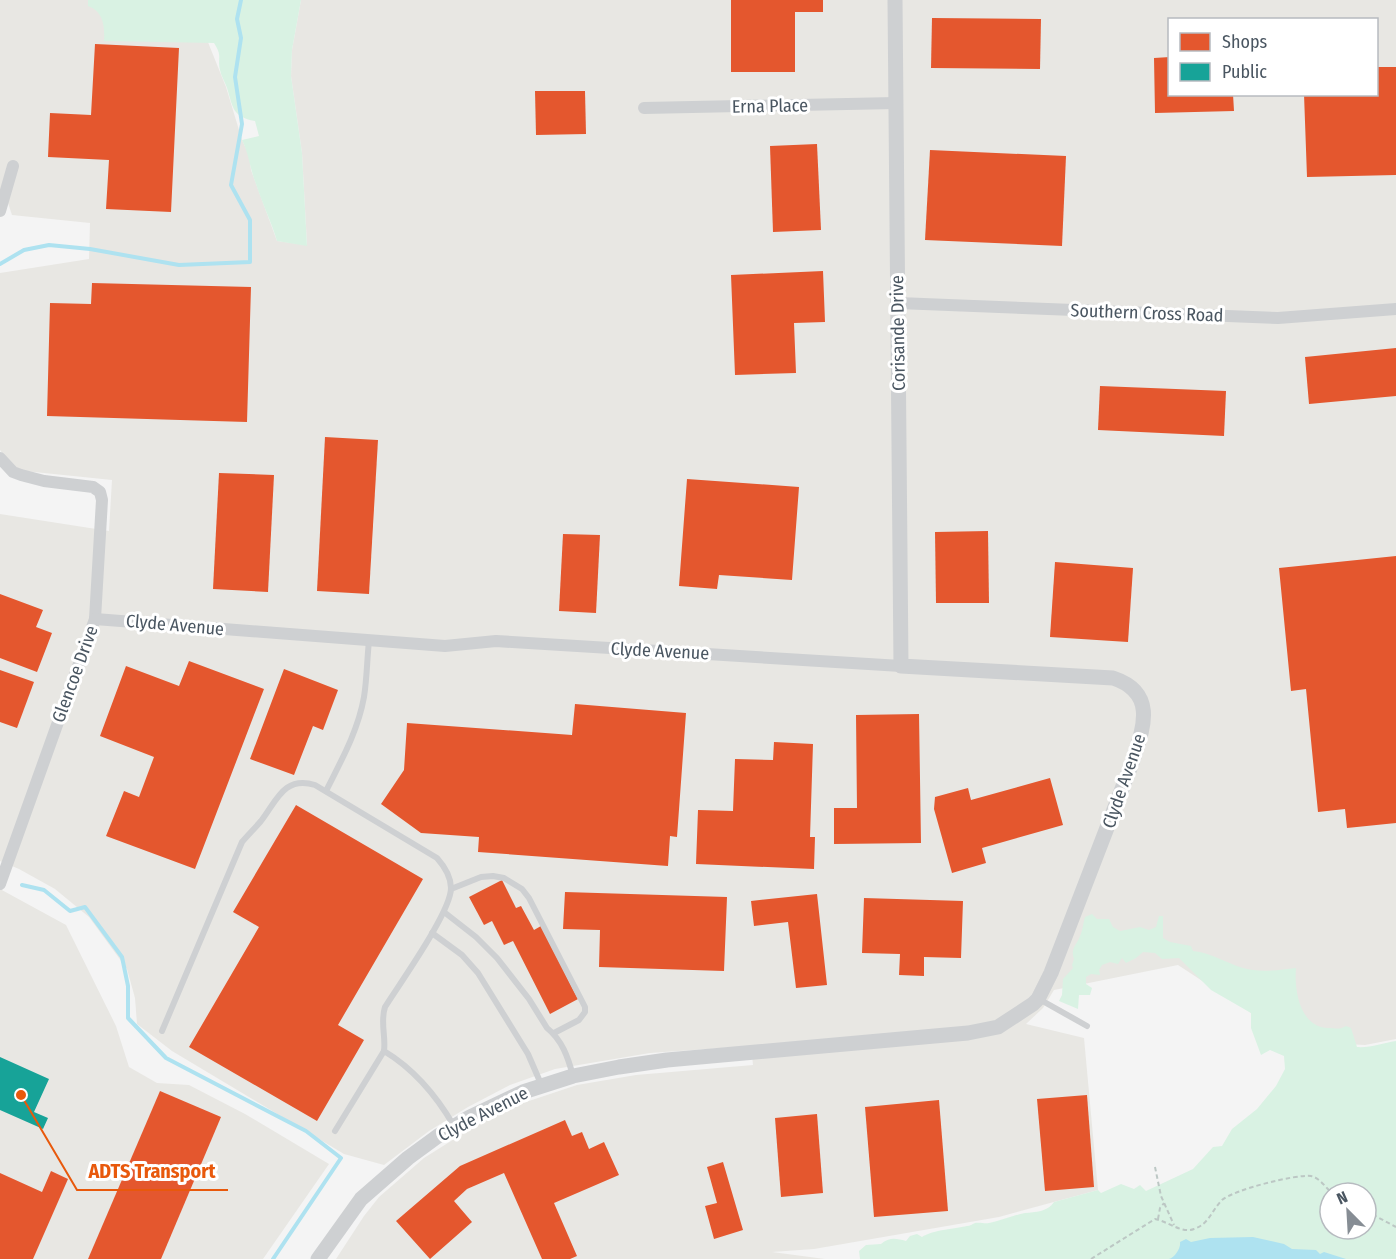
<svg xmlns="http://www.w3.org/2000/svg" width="1396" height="1259" viewBox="0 0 1396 1259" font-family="'Fira Sans Condensed',sans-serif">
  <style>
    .commercial { fill: #e8e7e3; fill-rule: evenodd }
    .green { fill: #d9f2e3; fill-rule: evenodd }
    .water { fill: #aee2f0 }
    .shops { fill: #e4572e }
    .public { fill: #17a398 }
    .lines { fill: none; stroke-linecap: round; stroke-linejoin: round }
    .stream { stroke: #aee2f0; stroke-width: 4 }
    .path { stroke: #bcc7c4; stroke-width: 2; stroke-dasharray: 4.5 3; stroke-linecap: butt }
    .service { stroke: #ced0d2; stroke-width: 6 }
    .minor { stroke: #ced0d2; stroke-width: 12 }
    .tertiary { stroke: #ced0d2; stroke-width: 15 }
    .labels { text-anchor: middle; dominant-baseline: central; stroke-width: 6; stroke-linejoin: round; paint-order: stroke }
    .street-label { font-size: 18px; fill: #4a5661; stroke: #fff }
    .leader { fill: none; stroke: #e8590c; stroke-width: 2 }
    .callout-dot { fill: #e8590c; stroke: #fff; stroke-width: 2 }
    .callout-label { font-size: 20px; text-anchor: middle; font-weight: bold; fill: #e8590c; stroke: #fff; stroke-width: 6; stroke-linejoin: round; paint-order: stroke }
  </style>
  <rect width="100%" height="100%" fill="#f4f4f4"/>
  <g class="commercial">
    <path d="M 0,0 L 191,0 L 226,87 L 242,140 L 249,155 L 251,170 L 277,241 L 307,245 L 302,153 L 291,76 L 292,50 L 301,0 L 1396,0 L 1396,1039 L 1365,1045 L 1327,1043 L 1251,1013 L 1178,965 L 1054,990 L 1043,1008 L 1026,1024 L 1084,1038 L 1098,1190 L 999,1217 L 814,1249 L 772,1252 L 825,1259 L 336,1259 L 364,1216 L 379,1197 L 424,1158 L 478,1124 L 511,1107 L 577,1085 L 636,1075 L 753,1065 L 751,1046 L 650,1053 L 555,1069 L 510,1085 L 468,1107 L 429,1131 L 384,1165 L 344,1154 L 172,1051 L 137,1024 L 135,998 L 127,969 L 89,917 L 55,889 L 19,869 L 0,861 L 0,514 L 109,531 L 112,480 L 15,470 L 0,450 L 0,273 L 89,259 L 90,223 L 12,215 L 7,200 L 0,196 ZM 1170,20 L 1376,20 L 1376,94 L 1170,94 Z"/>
    <polygon points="0,889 66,925 116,1026 129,1067 157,1083 189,1085 245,1114 329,1164 263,1259 0,1259"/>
  </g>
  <g class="green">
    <path d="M 88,0 L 301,0 L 292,50 L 291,76 L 302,153 L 307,246 L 277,241 C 271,221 262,203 256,184 C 250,169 249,154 242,140 L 259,136 L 255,121 C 232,117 233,107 227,88 C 225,82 221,76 220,70 C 217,57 223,57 214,43 L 104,41 C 105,26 103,11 88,6 Z"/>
    <path d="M 1092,914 L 1097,919 L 1109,919 L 1113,927 L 1120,931 L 1140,927 L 1149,930 L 1156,927 L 1159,916 L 1163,916 L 1163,938 L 1170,942 L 1191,946 L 1193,951 C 1212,953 1226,963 1243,968 C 1260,973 1279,970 1296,968 C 1294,991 1300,1027 1328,1028 C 1336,1028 1339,1030 1346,1026 L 1351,1028 L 1357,1047 C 1370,1048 1383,1043 1396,1041 L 1396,1259 L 860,1259 L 859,1251 L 866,1245 L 881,1244 C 889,1237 896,1238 906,1241 L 910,1236 L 917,1234 L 922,1237 C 932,1230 954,1229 967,1226 C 970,1226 972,1224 975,1223 C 980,1222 985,1224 989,1223 C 1001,1221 1013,1215 1025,1213 C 1035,1212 1048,1212 1054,1202 L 1098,1190 L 1101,1193 L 1121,1184 L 1134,1189 L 1140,1185 L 1146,1191 L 1193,1169 L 1213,1147 L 1222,1146 L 1232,1129 L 1257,1109 L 1276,1086 L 1285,1069 L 1284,1056 L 1270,1050 L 1261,1055 L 1251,1028 L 1251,1013 L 1211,990 L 1179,958 L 1162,959 L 1155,953 L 1143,952 L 1136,958 L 1126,963 L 1122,958 L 1118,964 L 1110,962 L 1102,965 L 1099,970 L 1100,975 L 1091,974 L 1086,977 L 1086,984 L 1092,988 L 1090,995 L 1079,995 L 1078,1009 L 1059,1001 L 1062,995 L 1063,979 L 1073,968 L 1072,965 L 1074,959 C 1070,948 1077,945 1080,936 C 1083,930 1083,923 1085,917 ZM 1330,1193 L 1366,1193 L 1366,1229 L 1330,1229 Z"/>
  </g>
  <path class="water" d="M 1253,1237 L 1284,1244 L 1292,1249 L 1316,1250 L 1320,1254 L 1324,1252 L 1346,1259 L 1169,1259 C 1175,1257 1181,1248 1180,1242 L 1186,1239 L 1191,1242 L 1210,1238 Z"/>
  <g class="shops">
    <polygon points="731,0 823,0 823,12 795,12 795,72 731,72"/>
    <polygon points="932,18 1041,19 1040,69 931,68"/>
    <polygon points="95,44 179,48 171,212 106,209 109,160 48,157 50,113 91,115"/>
    <polygon points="1170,57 1170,94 1233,94 1234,111 1155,113 1154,58"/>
    <polygon points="1376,67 1396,67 1396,175 1307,177 1304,94 1376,94"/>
    <polygon points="535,91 585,91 586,134 536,135"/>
    <polygon points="817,144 821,230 773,232 770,146"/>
    <polygon points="930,150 1066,156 1062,246 925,240"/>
    <polygon points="823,271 825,322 794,323 796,373 735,375 731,275"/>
    <polygon points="92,283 251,287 247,422 47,416 50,303 91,304"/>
    <polygon points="1396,348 1396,396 1309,404 1305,357"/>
    <polygon points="1100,386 1226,391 1224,436 1098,430"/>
    <polygon points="325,437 378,440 369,594 317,591"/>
    <polygon points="219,473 274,475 268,592 213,589"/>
    <polygon points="687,479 799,487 792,580 719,575 717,589 679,586"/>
    <polygon points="988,531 989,603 936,603 935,532"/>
    <polygon points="563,534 600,535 596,613 559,611"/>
    <polygon points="1396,556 1396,823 1347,828 1345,809 1318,812 1306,689 1291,691 1279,568"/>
    <polygon points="1055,562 1133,568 1128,642 1050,637"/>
    <polygon points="0,594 43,610 36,627 52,633 37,672 0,658"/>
    <polygon points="189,661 264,689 195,869 106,836 124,791 139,797 154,757 100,736 126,666 179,686"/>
    <polygon points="284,669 338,690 323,730 313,726 294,775 250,759"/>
    <polygon points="0,670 34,682 17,728 0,722"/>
    <polygon points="575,704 686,713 677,837 670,836 668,866 478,852 479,837 421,833 381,804 404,770 407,723 572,735"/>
    <polygon points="919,714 921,843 834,844 834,808 857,808 856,715"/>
    <polygon points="774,742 813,744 810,837 815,837 814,869 696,864 698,810 733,811 735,759 773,760"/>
    <polygon points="1050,778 1063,825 982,848 986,863 952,873 934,809 935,797 968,788 971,800"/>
    <polygon points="296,805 423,879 338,1025 364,1040 317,1121 189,1047 259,927 233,912"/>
    <polygon points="502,880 516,908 521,906 534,930 541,926 578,999 550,1014 513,941 504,945 492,921 484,925 469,897"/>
    <polygon points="565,892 727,897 724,971 599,967 600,930 563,929"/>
    <polygon points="817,894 827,985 796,988 788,922 754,926 751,901"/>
    <polygon points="864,898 963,901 961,958 924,957 924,976 899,975 900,954 862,953"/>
    <polygon points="160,1091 221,1117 161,1259 88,1259"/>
    <polygon points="1087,1095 1094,1187 1045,1191 1037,1099"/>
    <polygon points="939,1100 948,1211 874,1217 865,1107"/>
    <polygon points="817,1114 823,1193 781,1197 775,1118"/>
    <polygon points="565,1120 572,1136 582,1132 589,1149 604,1142 619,1175 554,1203 577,1256 570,1259 542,1259 504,1173 467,1189 454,1201 472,1222 430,1259 396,1221 460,1166"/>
    <polygon points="723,1162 743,1230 714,1239 705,1206 717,1203 707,1167"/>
    <polygon points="51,1171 68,1179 33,1259 0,1259 0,1173 42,1192"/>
  </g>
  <polygon class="public" points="0,1057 49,1079 34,1112 48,1118 43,1129 0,1110"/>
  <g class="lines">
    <g class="stream">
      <polyline points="0,264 24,250 49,245 90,249 179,265 250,262 250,220 231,185 242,124 235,77 241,38 237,19 241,0"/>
      <polyline points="22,885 44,890 70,911 85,907 122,957 128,986 128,1018 166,1058 306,1131 341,1158 273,1259"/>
    </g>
    <g class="path">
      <polyline points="1155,1167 1161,1196 1174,1225"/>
      <polyline points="1366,1211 1396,1227"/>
      <polyline points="1158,1219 1160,1208 1164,1203"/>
      <path d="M 1091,1259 L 1155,1219 C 1167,1221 1182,1234 1194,1229 C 1209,1224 1212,1210 1222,1200 C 1233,1190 1296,1174 1311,1176 C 1320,1178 1325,1187 1332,1193"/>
    </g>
    <g class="service">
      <path d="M 326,791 C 341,761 358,731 364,697 C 367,678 367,659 369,641"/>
      <polyline points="451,889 481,877 493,876 504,878 522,889 529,898 585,1007 585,1012 579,1020 554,1033"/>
      <path d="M 444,912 L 476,937 L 497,958 L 529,999 L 547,1028 C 562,1040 568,1057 573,1076"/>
      <polyline points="432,933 462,955 478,973 528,1054 541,1084"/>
      <polyline points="1039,999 1087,1026"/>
      <path d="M 162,1031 L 242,842 C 248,835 255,828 261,821 C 276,802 284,775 315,785 L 437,858 C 445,867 451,876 451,888 C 451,912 400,983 385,1007 C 380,1022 386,1036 384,1051 L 335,1131"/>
      <path d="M 384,1051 C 414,1069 436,1095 454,1126"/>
    </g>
    <g class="minor">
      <polyline points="644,108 896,103"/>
      <polyline points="0,211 13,166"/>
      <polyline points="898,303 1278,318 1396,309"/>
      <polyline points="0,458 13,472 21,475 44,481 93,487 100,492 102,500 95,619 0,884"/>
      <polyline points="95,619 445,646 496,641 901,666"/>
    </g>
    <path class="tertiary" d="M 318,1259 L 361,1199 L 408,1158 L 438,1136 L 470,1117 L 523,1092 L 573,1076 L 619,1067 L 667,1060 L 968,1033 L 998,1027 L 1033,1004 L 1038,999 L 1051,973 L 1132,763 C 1143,729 1158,693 1113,678 L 901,666 L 895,0"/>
  </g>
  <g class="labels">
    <g class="street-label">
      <text transform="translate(770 106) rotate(-1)">Erna Place</text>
      <text transform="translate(1147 313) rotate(2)">Southern Cross Road</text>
      <text transform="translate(898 333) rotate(-91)">Corisande Drive</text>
      <text transform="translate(175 625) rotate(5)">Clyde Avenue</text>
      <text transform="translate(660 651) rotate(3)">Clyde Avenue</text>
      <text transform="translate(75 674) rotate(-70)">Glencoe Drive</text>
      <text transform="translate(1124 781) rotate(-71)">Clyde Avenue</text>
      <text transform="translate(483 1114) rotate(-27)">Clyde Avenue</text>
    </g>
  </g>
  <path class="leader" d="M21 1095L77 1190H228"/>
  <circle class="callout-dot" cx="21" cy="1095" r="6"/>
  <g class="callout-label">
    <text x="152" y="1178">ADTS Transport</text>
  </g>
  <rect x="1168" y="18" width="210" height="78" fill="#ffffff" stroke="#b7bbc0" stroke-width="1.5"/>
  <rect x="1180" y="33" width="30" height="18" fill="#e4572e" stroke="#b7bbc0" stroke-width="1.5"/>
  <text x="1222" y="48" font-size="18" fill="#4a5661">Shops</text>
  <rect x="1180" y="63" width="30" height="18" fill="#17a398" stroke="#b7bbc0" stroke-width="1.5"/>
  <text x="1222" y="78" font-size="18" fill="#4a5661">Public</text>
  <g transform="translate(1348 1211) rotate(336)"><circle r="28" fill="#ffffff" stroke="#b7bbc0" stroke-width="1.5"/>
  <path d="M0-4.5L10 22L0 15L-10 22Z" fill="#868d94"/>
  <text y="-9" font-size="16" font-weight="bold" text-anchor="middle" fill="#4a5661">N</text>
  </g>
</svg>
